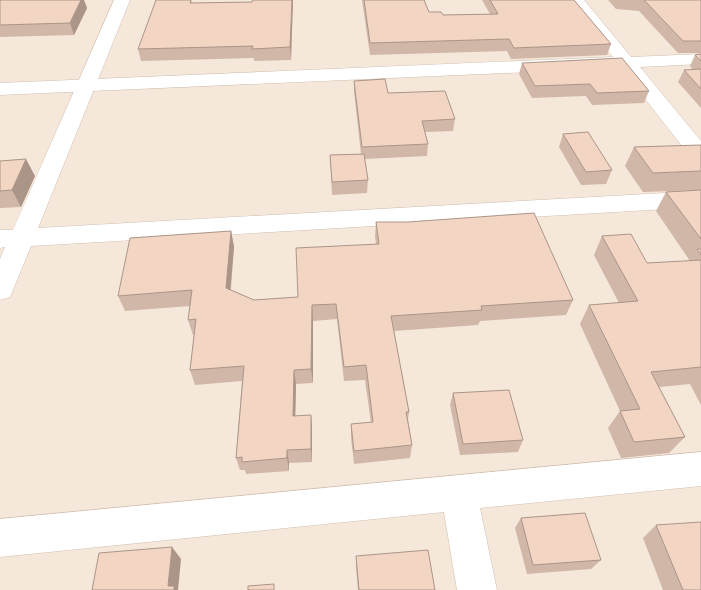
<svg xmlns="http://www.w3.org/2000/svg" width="701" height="590" viewBox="0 0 701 590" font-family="'Nunito Sans',sans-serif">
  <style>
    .residential { fill: #f5e8da }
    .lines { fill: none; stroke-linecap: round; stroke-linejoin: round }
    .minor-casing { stroke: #d1beb0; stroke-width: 1 }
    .tertiary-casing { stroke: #d1beb0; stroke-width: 1 }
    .minor { fill: #fff; fill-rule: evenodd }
    .tertiary { fill: #fff; fill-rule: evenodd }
    .wall { fill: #d1b7a8 }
    .shaded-wall { fill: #aa9588 }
    .building { fill: #f3d5c3; stroke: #aa9588 }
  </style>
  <rect width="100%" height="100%" fill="#fdf6ec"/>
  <rect class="residential" x="0" y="0" width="701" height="590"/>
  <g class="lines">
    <defs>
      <g id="minor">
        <polygon points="114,0 130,0 38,228 701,191 701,207 31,246 10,297 0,300 0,259 5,247 0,248 0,230 13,230"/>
        <polygon points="701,452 701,486 480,508 497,590 457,590 444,512 0,557 0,519"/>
      </g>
      <polygon id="tertiary" points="568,0 584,0 631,57 701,54 701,64 640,67 701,141 701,162 693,160 621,68 0,95 0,83 613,57"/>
    </defs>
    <use href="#minor" class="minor-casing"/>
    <use href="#tertiary" class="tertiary-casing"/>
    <use href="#minor" class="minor"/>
    <use href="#tertiary" class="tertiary"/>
  </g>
  <g class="wall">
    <polygon points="0,0 84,0 87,8 74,35 0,37"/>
    <polygon points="191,0 192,3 252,2 253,0 293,0 291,60 254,61 254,58 141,61 138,49"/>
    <polygon points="362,0 424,0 429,12 443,15 490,14 482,0 574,0 611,44 607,55 511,59 507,51 370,55"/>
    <polygon points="608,0 701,0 701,53 678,53 639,11 616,9"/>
    <polygon points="701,54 701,108 678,82 684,70 692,69 690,66 695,55"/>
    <polygon points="522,63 649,91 644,103 592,105 586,96 532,98 519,74"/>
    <polygon points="354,81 455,119 453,131 425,132 428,144 427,156 365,159 368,180 367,193 332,195 330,155 361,154 354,92"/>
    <polygon points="563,134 612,170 606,184 581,185 559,147"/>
    <polygon points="701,145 701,190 643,192 625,166 634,147"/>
    <polygon points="0,161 35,176 21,207 0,208"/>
    <polygon points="701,190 701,405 690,384 659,387 685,437 669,453 621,458 608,428 620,411 580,324 589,305 619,303 594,255 602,236 647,263 690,261 656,211 666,192"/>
    <polygon points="376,222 573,300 566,315 480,321 478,325 394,331 409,412 408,419 412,445 410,458 354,464 351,438 351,424 371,423 365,380 344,381 337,319 313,321 313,383 296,384 295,416 311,415 312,429 312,462 289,463 289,471 246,474 245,470 240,470 236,458 242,381 195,385 190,370 194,335 193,335 188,320 190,306 125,311 118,296 231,231 234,247 231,290 254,300 298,297 376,244 375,237"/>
    <polygon points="453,393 523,440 518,452 460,455 450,405"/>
    <polygon points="521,518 601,560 591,569 527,574 515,528"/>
    <polygon points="656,525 701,590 663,590 643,538"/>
    <polygon points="356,556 435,590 358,590 356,568"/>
  </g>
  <g class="shaded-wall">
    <polygon points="81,0 84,0 87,8 74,35 70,23"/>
    <polygon points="292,0 293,0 291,60 290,47"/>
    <polygon points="26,159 35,176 21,207 12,190"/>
    <polygon points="231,231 234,247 229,303 226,288"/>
    <polygon points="312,305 313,321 313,383 311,369"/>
    <polygon points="294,370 296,384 295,429 293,416"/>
    <polygon points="311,415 312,429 312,462 311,449"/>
    <polygon points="287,450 289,463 289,471 287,458"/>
    <polygon points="172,547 181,559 178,590 171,590 168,586"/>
  </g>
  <g class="building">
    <polygon points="0,0 81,0 70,23 0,25"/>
    <polygon points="156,0 191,0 190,3 252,2 253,0 292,0 290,47 252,49 253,46 138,49"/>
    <polygon points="364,0 424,0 429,12 441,12 443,15 498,14 490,0 574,0 611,44 514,48 509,39 370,43"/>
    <polygon points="644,0 701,0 701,41 683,41"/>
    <polygon points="701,54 701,61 695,55"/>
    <polygon points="622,58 649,91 597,93 590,84 535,86 522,63"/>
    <polygon points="701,69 701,89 684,70"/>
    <polygon points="385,79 388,93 445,91 455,119 422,121 428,144 362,147 354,81"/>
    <polygon points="588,132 612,170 586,172 563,134"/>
    <polygon points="701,145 701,171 653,173 634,147"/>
    <polygon points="364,154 368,180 332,182 330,155"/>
    <polygon points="26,159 12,190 0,191 0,161"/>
    <polygon points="701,190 701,239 666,192"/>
    <polygon points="534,213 573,300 481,306 482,310 391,316 409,412 406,412 412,445 354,451 351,424 373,422 366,365 344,367 336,304 312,305 311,369 294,370 293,416 311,415 311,449 287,450 287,458 242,462 242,457 236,458 244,366 190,370 196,319 188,320 192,290 118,296 130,238 231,231 226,288 254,300 298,297 296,248 379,244 376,222 408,222"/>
    <polygon points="631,234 647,263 701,260 701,367 651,372 685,437 634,442 620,411 640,409 589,305 638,301 602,236"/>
    <polygon points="697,249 701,249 701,255"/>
    <polygon points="509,390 523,440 463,444 453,393"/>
    <polygon points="585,513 601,560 533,565 521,518"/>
    <polygon points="701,522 701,590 683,590 656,525"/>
    <polygon points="172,547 168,586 174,586 174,590 92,590 99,553"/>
    <polygon points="428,550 435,590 359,590 356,556"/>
    <polygon points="274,584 274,590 248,590 248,586"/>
  </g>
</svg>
